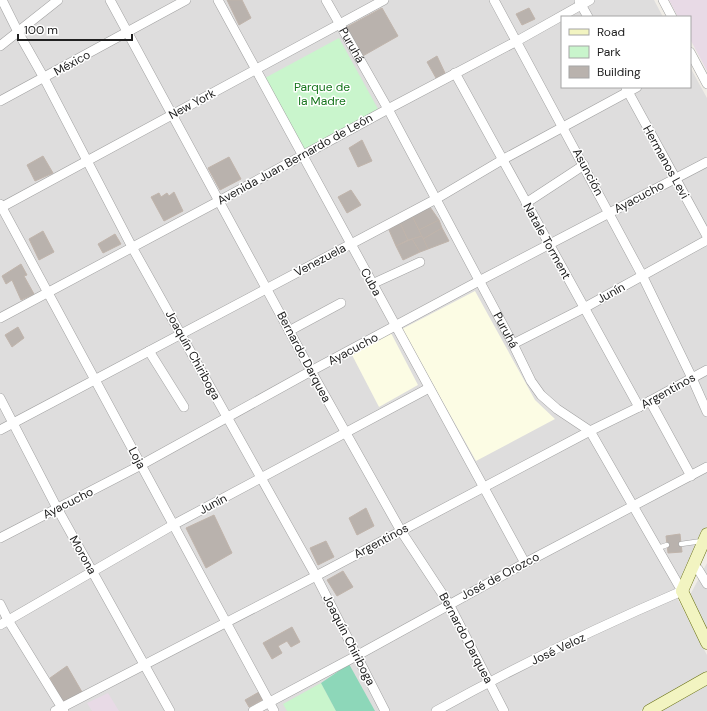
<svg xmlns="http://www.w3.org/2000/svg" width="707" height="711" viewBox="0 0 707 711" font-family="'DM Sans',sans-serif">
  <style>
    .residential { fill: #dedddd }
    .industrial { fill: #e8dae6 }
    .education { fill: #fcfce4 }
    .park { fill: #c9f5cc }
    .pitch { fill: #8dd7b9 }
    .building { fill: #b9b2ad; stroke: #c0b4ab }
    .lines { fill: none; stroke-linecap: round; stroke-linejoin: round }
    .lane-casing { stroke: #a1a1a1; stroke-width: 5.5 }
    .street-casing { stroke: #a1a1a1; stroke-width: 10 }
    .secondary-casing { stroke: #666e10; stroke-width: 13 }
    .lane { stroke: #fff; stroke-width: 4.5 }
    .street { stroke: #fff; stroke-width: 9 }
    .secondary { stroke: #f2f4c1; stroke-width: 12 }
    .labels { text-anchor: middle; dominant-baseline: central; stroke-width: 3; stroke-linejoin: round; paint-order: stroke }
    .street-label { font-size: 12px; fill: #202020; stroke: #fff }
    .park-label { font-size: 12px; fill: #17751d; stroke: #fff }
  </style>
  <rect width="100%" height="100%" fill="#f0ede7"/>
  <g class="residential">
    <polygon points="0,0 654,0 663,17 562,17 562,87 690,87 690,67 707,98 707,526 674,592 707,655 707,675 640,711 0,711"/>
    <polygon points="707,563 707,632 689,597"/>
    <polygon points="707,685 707,711 657,711"/>
  </g>
  <g class="industrial">
    <polygon points="669,0 707,0 707,71 690,39 690,17 678,17"/>
    <polygon points="108,693 119,711 92,711 87,703"/>
  </g>
  <g class="education">
    <polygon points="475,291 535,400 555,419 476,461 402,329"/>
    <polygon points="391,333 418,385 379,407 352,355"/>
  </g>
  <g class="park">
    <polygon points="339,38 378,109 304,150 265,78"/>
    <polygon points="321,683 336,711 287,711 283,704"/>
  </g>
  <polygon class="pitch" points="349,664 375,711 336,711 321,683"/>
  <g class="building">
    <polygon points="227,0 242,0 251,18 239,25"/>
    <polygon points="382,8 398,36 361,57 345,28"/>
    <polygon points="529,8 535,19 522,25 516,14"/>
    <polygon points="437,56 445,73 436,78 427,62"/>
    <polygon points="362,140 372,161 358,167 349,148"/>
    <polygon points="43,156 53,173 35,181 27,165"/>
    <polygon points="229,157 241,179 220,190 208,168"/>
    <polygon points="351,190 361,205 347,213 338,197"/>
    <polygon points="174,192 183,211 164,221 151,197 159,193 161,197 167,193 169,196"/>
    <polygon points="430,207 439,220 419,230 412,216"/>
    <polygon points="412,216 422,236 408,240 400,223"/>
    <polygon points="439,220 442,228 423,239 419,230"/>
    <polygon points="400,223 408,240 396,246 389,230"/>
    <polygon points="442,228 449,241 428,249 423,239"/>
    <polygon points="43,231 54,252 39,260 29,239"/>
    <polygon points="115,234 121,244 103,253 98,244"/>
    <polygon points="422,236 428,249 420,252 412,239"/>
    <polygon points="412,239 420,252 403,260 396,246"/>
    <polygon points="21,264 27,275 24,276 34,294 21,300 12,280 6,284 2,276"/>
    <polygon points="18,327 24,338 12,347 5,335"/>
    <polygon points="366,508 374,526 357,535 349,518"/>
    <polygon points="214,515 232,553 206,568 186,528"/>
    <polygon points="680,534 682,552 668,553 666,536"/>
    <polygon points="326,541 334,557 318,565 310,548"/>
    <polygon points="343,571 353,587 337,596 327,580"/>
    <polygon points="292,627 300,642 291,647 287,641 278,646 282,653 272,659 263,643"/>
    <polygon points="67,666 82,692 63,702 50,678"/>
    <polygon points="259,692 262,700 249,707 245,700"/>
  </g>
  <g class="lines">
    <defs>
      <g id="lane">
        <polyline points="681,544 702,541"/>
        <polyline points="658,548 667,545"/>
      </g>
      <g id="street">
        <polyline points="2,0 18,32 44,78 132,247 316,576 385,711"/>
        <polyline points="110,0 311,371 401,531 449,604 504,711"/>
        <polyline points="218,0 525,563"/>
        <path id="s1" d="M 326,0 L 388,109 L 513,344 L 531,381 L 541,395 L 557,409 L 590,431 L 682,591 C 598,627 515,667 436,711"/>
        <polyline points="494,0 642,275 692,378 707,412"/>
        <polyline points="663,0 672,17"/>
        <polyline points="579,1 588,17"/>
        <polyline points="0,46 58,0"/>
        <polyline points="690,52 707,84"/>
        <polyline points="455,73 639,407"/>
        <polyline points="626,88 707,236"/>
        <polyline points="0,101 186,0"/>
        <polyline points="526,203 584,165"/>
        <polyline points="0,204 274,711"/>
        <polyline points="0,208 384,0"/>
        <polyline points="372,284 420,262"/>
        <polyline points="0,318 219,201 388,109 517,41 590,0"/>
        <polyline points="289,331 341,303"/>
        <polyline points="513,344 584,308 707,240"/>
        <polyline points="149,351 184,407"/>
        <polyline points="0,398 57,508 170,711"/>
        <polyline points="650,401 691,476"/>
        <polyline points="0,430 436,199 502,160 637,87"/>
        <polyline points="0,538 141,465 311,371 479,281 707,162"/>
        <polyline points="698,569 707,584"/>
        <polyline points="0,604 8,620 64,711"/>
        <polyline points="0,625 173,525 429,388"/>
        <polyline points="55,711 316,576 590,431 639,407 707,370"/>
        <polyline points="253,711 358,655 525,563 707,467"/>
      </g>
      <g id="secondary">
        <polyline points="682,591 707,534"/>
        <polyline points="682,591 707,643"/>
        <polyline points="649,711 707,678"/>
      </g>
    </defs>
    <use href="#lane" class="lane-casing"/>
    <use href="#street" class="street-casing"/>
    <use href="#secondary" class="secondary-casing"/>
    <use href="#lane" class="lane"/>
    <use href="#street" class="street"/>
    <use href="#secondary" class="secondary"/>
  </g>
  <g class="labels">
    <g class="street-label">
      <text stroke="none"><textPath href="#s1" startOffset="52">Puruhá</textPath></text>
      <text transform="translate(72 63) rotate(-29)">México</text>
      <text transform="translate(192 104) rotate(-28)">New York</text>
      <text transform="translate(295 159) rotate(-29)">Avenida Juan Bernardo de León</text>
      <text transform="translate(666 162) rotate(61)">Hermanos Levi</text>
      <text transform="translate(588 172) rotate(62)">Asunción</text>
      <text transform="translate(639 197) rotate(-28)">Ayacucho</text>
      <text transform="translate(547 241) rotate(61)">Natale Torment</text>
      <text transform="translate(320 260) rotate(-28)">Venezuela</text>
      <text transform="translate(371 282) rotate(61)">Cuba</text>
      <text transform="translate(611 293) rotate(-29)">Junín</text>
      <text stroke="none"><textPath href="#s1" startOffset="376">Puruhá</textPath></text>
      <text transform="translate(353 349) rotate(-28)">Ayacucho</text>
      <text transform="translate(193 355) rotate(61)">Joaquín Chiriboga</text>
      <text transform="translate(304 357) rotate(62)">Bernardo Darquea</text>
      <text transform="translate(668 391) rotate(-29)">Argentinos</text>
      <text transform="translate(137 458) rotate(62)">Loja</text>
      <text transform="translate(68 503) rotate(-27)">Ayacucho</text>
      <text transform="translate(213 504) rotate(-28)">Junín</text>
      <text transform="translate(381 541) rotate(-28)">Argentinos</text>
      <text transform="translate(83 555) rotate(61)">Morona</text>
      <text transform="translate(500 576) rotate(-28)">José de Orozco</text>
      <text transform="translate(466 638) rotate(62)">Bernardo Darquea</text>
      <text transform="translate(349 640) rotate(63)">Joaquín Chiriboga</text>
      <text transform="translate(558 649) rotate(-25)">José Veloz</text>
    </g>
    <g class="park-label">
      <text x="322" y="87">Parque de<tspan x="322" dy="14">la Madre</tspan></text>
    </g>
  </g>
  <rect x="561" y="16" width="130" height="72" fill="#ffffff" stroke="#a6a6a6"/>
  <rect x="569" y="29" width="20" height="6" fill="#f2f4c1" stroke="#a6a6a6"/>
  <text x="597" y="36" font-size="12" fill="#202020">Road</text>
  <rect x="569" y="46" width="20" height="12" fill="#c9f5cc" stroke="#a6a6a6"/>
  <text x="597" y="56" font-size="12" fill="#202020">Park</text>
  <rect x="569" y="66" width="20" height="12" fill="#b9b2ad" stroke="#a6a6a6"/>
  <text x="597" y="76" font-size="12" fill="#202020">Building</text>
  <path d="M18 34v6h114v-6" fill="none" stroke="#202020" stroke-width="2"/>
  <text x="24" y="34" font-size="12" fill="#202020" stroke="#ffffff" stroke-width="3" paint-order="stroke">100 m</text>
</svg>
